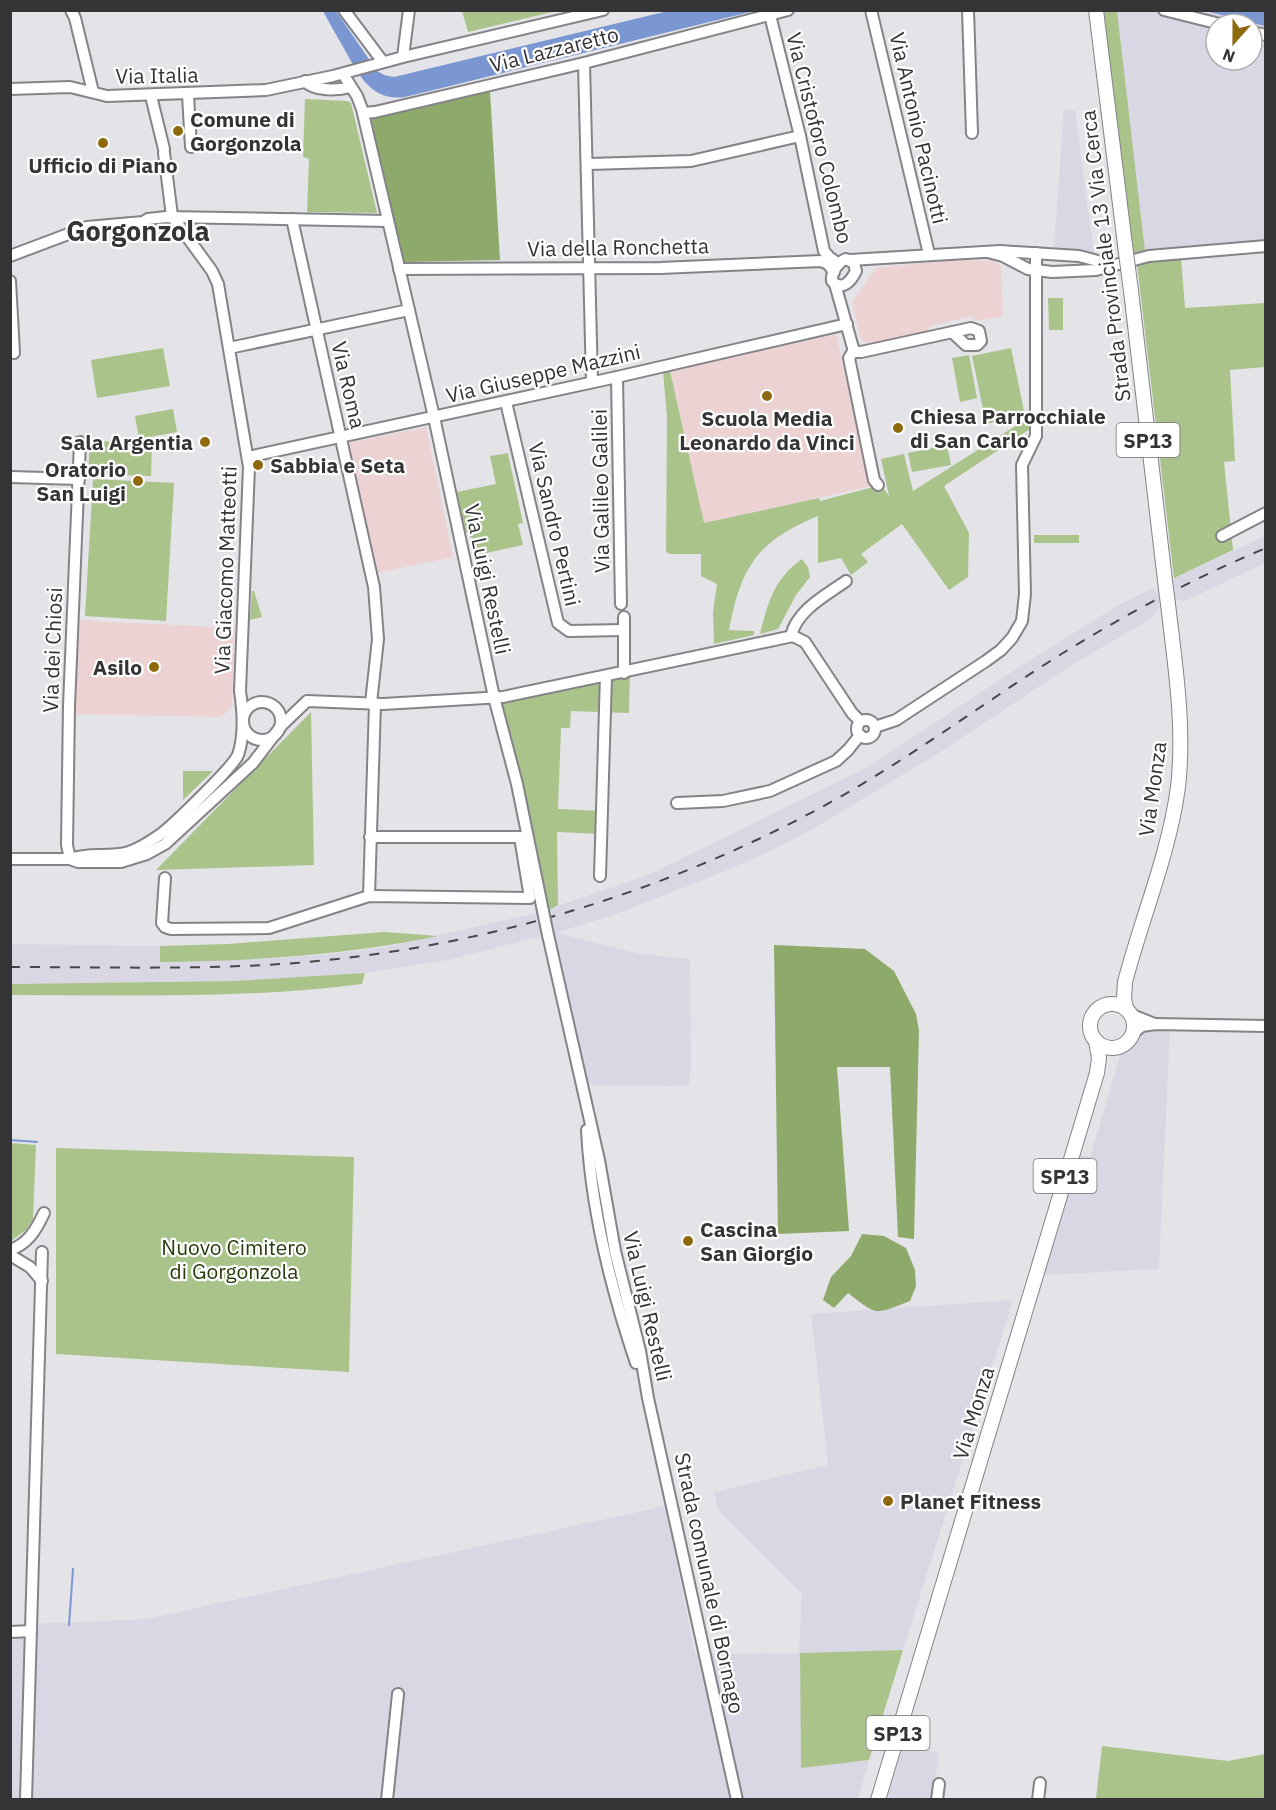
<svg xmlns="http://www.w3.org/2000/svg" width="1276" height="1810" viewBox="0 0 1276 1810" font-family="'IBM Plex Sans',sans-serif">
  <style>
    .built { fill: #dad7e4; fill-rule: evenodd }
    .education { fill: #edd2d3 }
    .green { fill: #a9c38a }
    .forest { fill: #8eaa6b }
    .water { fill: #7b97d1 }
    .lines { fill: none; stroke-linecap: round; stroke-linejoin: round }
    .stream { stroke: #7b97d1; stroke-width: 2 }
    .minor-casing { stroke: #848388; stroke-width: 14 }
    .major-casing { stroke: #848388; stroke-width: 16 }
    .minor { stroke: #fff; stroke-width: 10 }
    .major { stroke: #fff; stroke-width: 14 }
    .rail { stroke: #474648; stroke-width: 2; stroke-dasharray: 10 10; stroke-linecap: butt }
    .minor-bridge-casing { stroke: #848388; stroke-width: 14; stroke-linecap: butt }
    .major-bridge-casing { stroke: #848388; stroke-width: 16; stroke-linecap: butt }
    .minor-bridge { stroke: #fff; stroke-width: 10 }
    .major-bridge { stroke: #fff; stroke-width: 14 }
    .poi-dot { fill: #8e690e; stroke: #fff; stroke-width: 2 }
    .labels { text-anchor: middle; dominant-baseline: central; stroke-width: 4.5; stroke-linejoin: round; paint-order: stroke }
    .shield { fill: #fff; stroke: #717072; stroke-width: 1.5 }
    .shield-label { font-size: 20px; font-weight: bold; fill: #343335 }
    .street-label { font-size: 21px; fill: #343335; stroke: #fff }
    .poi-label { font-size: 21px; font-weight: bold; fill: #343335; stroke: #fff; text-anchor: start }
    .park-label { font-size: 21px; fill: #2a3c0d; stroke: #fff }
    .district-label { font-size: 27px; font-weight: bold; fill: #343335; stroke: #fff }
  </style>
  <rect width="100%" height="100%" fill="#e4e3e8"/>
  <g class="built">
    <path d="M 1117,11 L 1265,11 L 1265,241 L 1145,251 ZM 1216,24 L 1252,24 L 1252,60 L 1216,60 Z"/>
    <polygon points="1064,108 1075,111 1094,255 1054,247"/>
    <polygon points="1265,536 1265,563 1185,601 1176,600 1159,608 1151,619 1075,663 942,751 813,829 764,854 711,877 619,913 556,933 640,954 690,959 691,1067 689,1086 593,1085 586,1080 554,933 448,960 365,973 235,981 11,984 11,944 160,946 160,961 280,958 330,954 386,947 537,913 648,875 866,768 1022,665 1117,606 1153,588 1158,594 1174,585 1174,578"/>
    <polygon points="1170,1029 1159,1269 1041,1275 1078,1154 1090,1157 1121,1052 1134,1044 1140,1031"/>
    <polygon points="1013,1300 903,1650 800,1653 801,1767 869,1760 858,1799 11,1799 10,1625 146,1619 665,1506 695,1654 799,1653 802,1594 718,1510 714,1492 828,1465 811,1314"/>
    <polygon points="903,1744 939,1753 933,1799 887,1800"/>
  </g>
  <g class="education">
    <polygon points="992,260 1001,266 1003,316 977,321 971,316 930,326 926,333 868,344 860,338 852,302 876,268 944,261"/>
    <polygon points="836,334 872,486 704,523 670,371"/>
    <polygon points="426,427 453,557 376,573 348,443"/>
    <polygon points="76,620 235,628 232,707 221,717 75,714 73,706"/>
  </g>
  <g class="green">
    <polygon points="462,11 462,10 557,11 468,32"/>
    <polygon points="1101,11 1117,11 1145,251 1133,254"/>
    <polygon points="305,99 347,101 351,103 377,213 307,212 309,159 303,157"/>
    <polygon points="1181,259 1185,308 1265,303 1265,367 1230,370 1235,461 1224,462 1233,550 1174,578 1137,264"/>
    <polygon points="1048,298 1063,298 1063,330 1049,330"/>
    <polygon points="163,348 170,386 97,398 91,360"/>
    <polygon points="1011,348 1025,416 986,424 972,356"/>
    <polygon points="969,355 977,398 960,402 952,358"/>
    <path d="M 663,371 L 670,371 L 704,523 L 819,498 L 820,501 L 881,485 L 889,496 L 881,459 L 904,454 L 913,491 L 1030,417 L 1030,429 L 944,486 L 969,533 L 968,577 L 949,590 L 902,524 L 861,554 L 868,562 L 851,575 L 841,558 L 818,563 L 818,516 C 757,541 741,567 729,630 L 754,631 L 754,635 L 714,644 L 713,612 L 717,584 L 701,576 L 701,554 L 670,554 L 666,552 L 667,417 Z"/>
    <polygon points="173,409 177,432 139,439 135,416"/>
    <polygon points="90,441 152,443 151,476 88,474"/>
    <polygon points="947,445 951,465 912,472 908,453"/>
    <polygon points="509,453 508,454 523,523 518,524 523,545 477,555 473,540 465,530 457,492 496,484 490,456"/>
    <polygon points="93,479 174,483 166,621 85,616"/>
    <rect x="1034" y="535" width="45" height="8"/>
    <path d="M 802,559 L 808,567 L 810,577 L 796,595 L 778,629 L 760,634 C 768,602 774,579 802,559 Z"/>
    <polygon points="252,591 254,591 262,617 250,620"/>
    <polygon points="630,671 629,713 571,711 570,728 561,728 558,809 602,811 601,834 557,832 558,905 549,910 495,697"/>
    <polygon points="311,712 314,865 156,870"/>
    <polygon points="183,771 213,771 183,800"/>
    <path d="M 384,932 L 438,936 C 346,955 254,961 160,962 L 160,946 L 228,944 Z"/>
    <path d="M 365,973 L 362,984 C 246,999 127,995 11,995 L 11,984 L 235,981 Z"/>
    <polygon points="11,1143 36,1145 33,1219 26,1230 11,1241"/>
    <polygon points="56,1148 354,1157 349,1372 56,1354"/>
    <polygon points="903,1650 869,1760 801,1768 800,1653"/>
    <polygon points="1102,1746 1228,1761 1265,1754 1265,1799 1096,1799"/>
  </g>
  <g class="forest">
    <polygon points="490,91 500,260 404,262 371,119"/>
    <polygon points="774,945 865,949 894,971 916,1014 919,1030 914,1239 898,1237 890,1067 837,1067 849,1231 778,1234"/>
    <path d="M 862,1234 L 884,1236 L 906,1248 L 915,1270 L 916,1286 L 910,1301 C 874,1315 878,1316 848,1293 L 834,1308 L 823,1300 L 831,1277 L 851,1256 Z"/>
  </g>
  <g class="water">
    <path d="M 323,11 L 336,11 L 377,71 L 384,75 L 394,77 L 668,11 L 754,11 L 405,97 C 373,102 359,76 346,52 C 338,38 330,24 323,11 Z"/>
    <polygon points="1206,11 1265,11 1265,26 1261,25"/>
  </g>
  <g class="lines">
    <g class="stream">
      <polyline points="10,1140 37,1142"/>
      <polyline points="69,1625 73,1569"/>
    </g>
    <defs>
      <g id="minor">
        <polyline points="71,10 75,18 93,92"/>
        <polyline points="344,10 383,62"/>
        <polyline points="871,10 929,254"/>
        <polyline points="968,10 972,133"/>
        <polyline points="1164,10 1220,24"/>
        <polyline points="770,15 800,136 824,251 829,257 839,264"/>
        <polyline points="1252,32 1266,35"/>
        <polyline points="403,57 409,10"/>
        <polyline points="584,63 592,382"/>
        <polyline points="343,74 357,96 362,109 434,417 494,697 517,784 543,911"/>
        <path d="M 305,81 C 314,92 339,90 351,87"/>
        <polyline points="10,89 70,87 107,96 266,90 333,76 403,57 603,10"/>
        <polyline points="188,95 191,147"/>
        <polyline points="151,96 164,149"/>
        <polyline points="363,113 375,112 584,63 788,10"/>
        <polyline points="588,164 691,161 800,136"/>
        <polyline points="292,219 374,587 378,639 371,703"/>
        <polyline points="988,252 1003,256 1028,269 1052,272 1096,270 1149,256 1266,246"/>
        <polyline points="10,256 87,227 143,222 148,219 166,217 388,221"/>
        <path d="M 846,259 L 854,263 L 856,271 C 851,281 842,292 832,281 C 831,272 838,262 846,259 Z"/>
        <polyline points="850,260 1000,251 1079,256 1109,264"/>
        <polyline points="399,269 660,268 821,261 828,264 834,272"/>
        <polyline points="10,281 14,353"/>
        <polyline points="835,284 853,348 856,352 861,352 971,328 979,331 981,341 977,345 966,345 952,332"/>
        <polyline points="229,348 409,310"/>
        <polyline points="854,350 849,358 850,363 874,480 878,485"/>
        <polyline points="617,377 621,604"/>
        <polyline points="506,402 558,623 569,631 624,630"/>
        <polyline points="248,457 617,377 847,324"/>
        <polyline points="10,477 79,479"/>
        <polyline points="1222,536 1266,513"/>
        <path d="M 791,636 C 797,610 825,596 846,581"/>
        <polyline points="624,673 624,617"/>
        <circle cx="262" cy="721" r="19"/>
        <circle cx="866" cy="729" r="9"/>
        <polyline points="875,727 896,720 986,661 1001,650 1012,638 1022,621 1025,594 1022,465 1036,436 1036,253"/>
        <polyline points="677,803 723,801 770,791 836,761 848,750 860,735"/>
        <path d="M 10,859 L 70,859 C 89,852 110,858 129,852 C 140,848 151,841 161,834 C 174,824 233,767 238,755 C 245,735 243,711 240,691 L 249,467 L 218,284 L 212,271 L 172,216 L 164,153"/>
        <polyline points="70,859 78,862 121,862 147,854 165,844 253,763 282,725 307,701 383,704 503,697 793,636 805,642 852,713 860,721"/>
        <polyline points="70,859 67,845 69,706 80,442"/>
        <polyline points="600,876 606,676"/>
        <polyline points="165,878 162,923 165,927 171,929 269,928 369,896 530,898 520,837 370,837"/>
        <polyline points="369,896 375,704"/>
        <polyline points="548,935 599,1160 615,1251 640,1351 648,1398 737,1800"/>
        <polyline points="1132,1015 1152,1023"/>
        <polyline points="1133,1033 1142,1026 1155,1024 1266,1026"/>
        <path d="M 587,1130 C 591,1209 611,1289 636,1363"/>
        <path d="M 10,1250 C 28,1244 36,1230 44,1213"/>
        <polyline points="10,1255 30,1267 42,1281"/>
        <polyline points="10,1632 31,1631"/>
        <polyline points="26,1800 42,1252"/>
        <polyline points="387,1800 398,1694"/>
        <polyline points="937,1800 939,1784"/>
        <polyline points="1038,1800 1040,1783"/>
      </g>
      <g id="major">
        <polyline points="1096,10 1125,245"/>
        <polyline points="1131,291 1166,589"/>
        <circle cx="1112" cy="1026" r="22"/>
        <path d="M 1126,1008 L 1124,999 L 1125,982 C 1142,917 1169,854 1178,787 C 1185,726 1175,665 1168,604"/>
        <polyline points="878,1800 1097,1073 1099,1058 1096,1041"/>
      </g>
    </defs>
    <use href="#minor" class="minor-casing"/>
    <use href="#major" class="major-casing"/>
    <use href="#minor" class="minor"/>
    <use href="#major" class="major"/>
    <path class="rail" d="M 10,967 C 105,967 201,970 296,963 C 480,948 658,895 820,808 C 902,764 976,708 1055,658 C 1122,616 1192,579 1266,548"/>
    <defs>
      <polyline id="minor-bridge" points="543,911 548,935"/>
      <g id="major-bridge">
        <polyline points="1125,245 1131,291"/>
        <polyline points="1166,589 1168,604"/>
      </g>
    </defs>
    <use href="#minor-bridge" class="minor-bridge-casing"/>
    <use href="#major-bridge" class="major-bridge-casing"/>
    <use href="#minor-bridge" class="minor-bridge"/>
    <use href="#major-bridge" class="major-bridge"/>
  </g>
  <g class="poi-dot">
    <circle cx="178" cy="131" r="6"/>
    <circle cx="103" cy="143" r="6"/>
    <circle cx="767" cy="396" r="6"/>
    <circle cx="898" cy="428" r="6"/>
    <circle cx="205" cy="442" r="6"/>
    <circle cx="258" cy="465" r="6"/>
    <circle cx="138" cy="481" r="6"/>
    <circle cx="154" cy="667" r="6"/>
    <circle cx="688" cy="1241" r="6"/>
    <circle cx="888" cy="1501" r="6"/>
  </g>
  <g class="labels">
    <g class="shield">
      <rect x="1116.5" y="423" width="63" height="34" rx="4.5"/>
      <rect x="1033.5" y="1159" width="63" height="34" rx="4.5"/>
      <rect x="866.5" y="1716" width="63" height="34" rx="4.5"/>
    </g>
    <g class="shield-label">
      <text x="1148" y="440">SP13</text>
      <text x="1065" y="1176">SP13</text>
      <text x="898" y="1733">SP13</text>
    </g>
    <g class="street-label">
      <text transform="translate(554 49) rotate(-14)">Via Lazzaretto</text>
      <text transform="translate(157 75) rotate(-1)">Via Italia</text>
      <text transform="translate(919 128) rotate(77)">Via Antonio Pacinotti</text>
      <text transform="translate(820 138) rotate(76)">Via Cristoforo Colombo</text>
      <text transform="translate(618 247) rotate(-1)">Via della Ronchetta</text>
      <text transform="translate(1105 256) rotate(-97)">Strada Provinciale 13 Via Cerca</text>
      <text transform="translate(543 373) rotate(-13)">Via Giuseppe Mazzini</text>
      <text transform="translate(349 385) rotate(77)">Via Roma</text>
      <text transform="translate(600 491) rotate(-91)">Via Galileo Galilei</text>
      <text transform="translate(555 524) rotate(77)">Via Sandro Pertini</text>
      <text transform="translate(225 570) rotate(-88)">Via Giacomo Matteotti</text>
      <text transform="translate(488 579) rotate(78)">Via Luigi Restelli</text>
      <text transform="translate(52 650) rotate(-88)">Via dei Chiosi</text>
      <text transform="translate(1152 789) rotate(-82)">Via Monza</text>
      <text transform="translate(648 1306) rotate(77)">Via Luigi Restelli</text>
      <text transform="translate(973 1413) rotate(-73)">Via Monza</text>
      <text transform="translate(710 1583) rotate(78)">Strada comunale di Bornago</text>
    </g>
    <g class="poi-label">
      <text x="190" y="119">Comune di<tspan x="190" dy="24">Gorgonzola</tspan></text>
      <text x="103" y="165" text-anchor="middle">Ufficio di Piano</text>
      <text x="910" y="416">Chiesa Parrocchiale<tspan x="910" dy="24">di San Carlo</tspan></text>
      <text x="767" y="418" text-anchor="middle">Scuola Media<tspan x="767" dy="24">Leonardo da Vinci</tspan></text>
      <text x="193" y="442" text-anchor="end">Sala Argentia</text>
      <text x="270" y="465">Sabbia e Seta</text>
      <text x="126" y="469" text-anchor="end">Oratorio<tspan x="126" dy="24">San Luigi</tspan></text>
      <text x="142" y="667" text-anchor="end">Asilo</text>
      <text x="700" y="1229">Cascina<tspan x="700" dy="24">San Giorgio</tspan></text>
      <text x="900" y="1501">Planet Fitness</text>
    </g>
    <g class="park-label">
      <text x="234" y="1247">Nuovo Cimitero<tspan x="234" dy="24">di Gorgonzola</tspan></text>
    </g>
    <g class="district-label">
      <text x="138" y="230">Gorgonzola</text>
    </g>
  </g>
  <rect width="1276" height="1810" fill="none" stroke="#343335" stroke-width="24"/>
  <g transform="translate(1234 42) rotate(201)"><circle r="28" fill="#ffffff" stroke="#aeadae" stroke-width="1.5"/>
  <path d="M0-4.5L10 22L0 15L-10 22Z" fill="#8e690e"/>
  <text y="-9" font-size="16" font-weight="bold" text-anchor="middle" fill="#343335">N</text>
  </g>
</svg>
